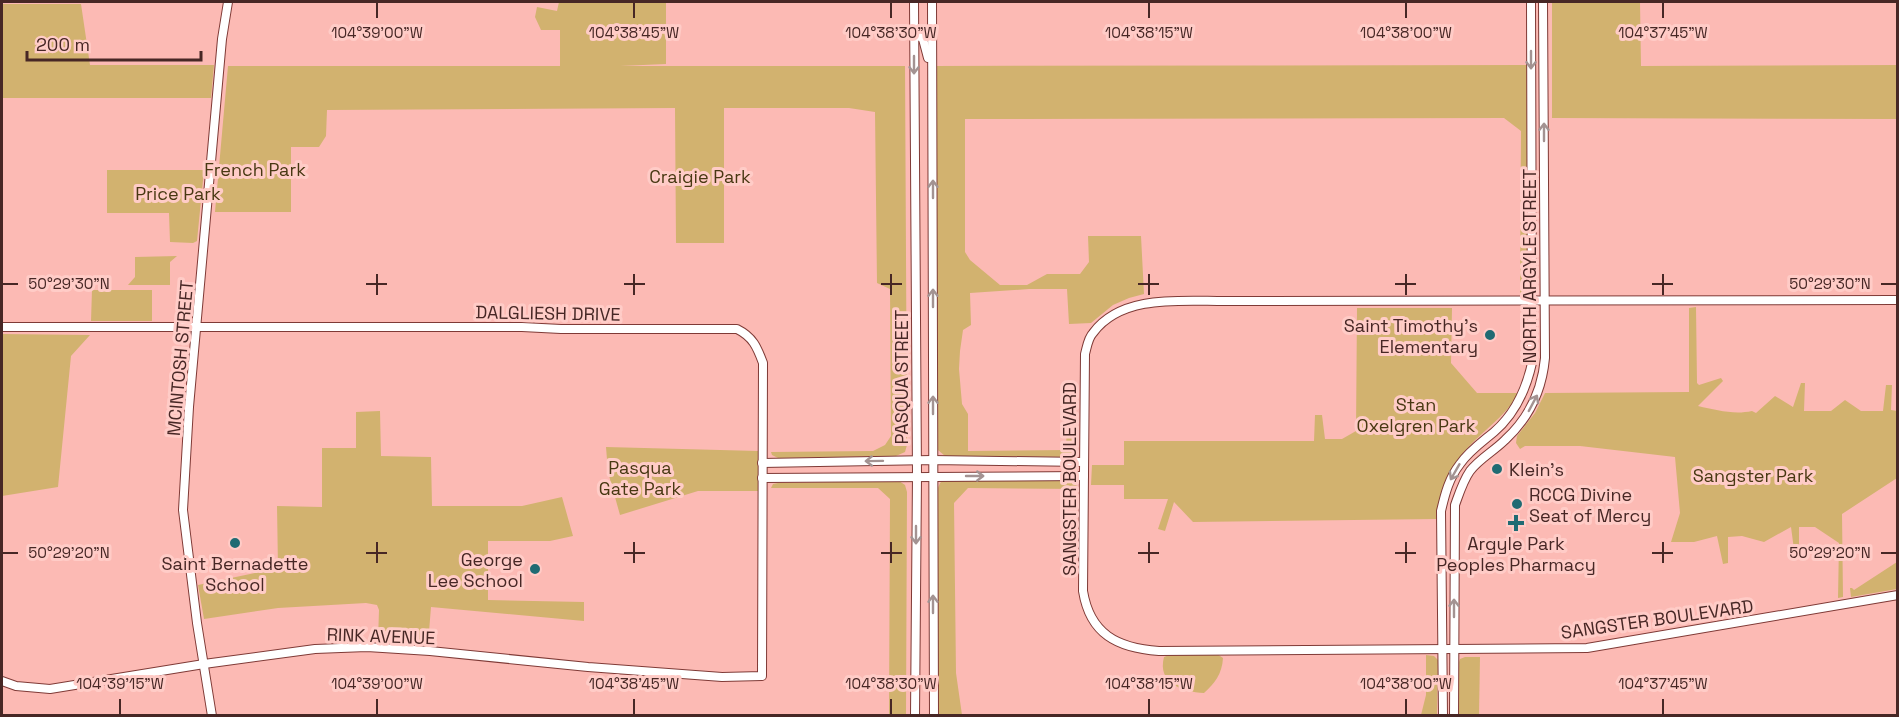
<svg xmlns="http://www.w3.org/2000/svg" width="1899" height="717" viewBox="0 0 1899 717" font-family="'Space Grotesk',sans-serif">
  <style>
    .green { fill: #d2b26f }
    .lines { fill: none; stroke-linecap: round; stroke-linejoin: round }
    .secondary-casing { stroke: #7f3a36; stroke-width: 10 }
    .secondary { stroke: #fff; stroke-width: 8 }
    .oneway { stroke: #a39392 }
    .ticks { fill: none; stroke: #472725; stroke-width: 2 }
    .poi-dot { fill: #206b73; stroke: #ffccc7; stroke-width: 2 }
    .labels { text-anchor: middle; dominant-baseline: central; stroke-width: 6; stroke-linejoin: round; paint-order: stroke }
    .park-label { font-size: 18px; fill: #483812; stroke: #ffccc7 }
    .street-label { font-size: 18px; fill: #472725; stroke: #ffccc7 }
    .poi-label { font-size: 18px; fill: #472725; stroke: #ffccc7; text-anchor: end }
    .ticks-label { font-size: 15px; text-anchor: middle; fill: #472725; stroke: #ffccc7; stroke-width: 6; stroke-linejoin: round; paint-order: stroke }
  </style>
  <rect width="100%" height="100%" fill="#fcbab4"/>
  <g class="green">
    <polygon points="559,2 666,2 666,64 620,66 905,66 907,445 905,452 896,456 778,458 772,455 771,452 873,451 885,445 891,436 890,289 877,283 875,112 849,108 724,108 724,243 676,243 675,108 327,110 326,136 319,147 291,147 291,212 215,212 228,66 560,66 560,30 541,30 535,17 537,7 557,11"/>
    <polygon points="1552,2 1640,2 1641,66 1897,65 1897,119 1552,118"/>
    <polygon points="2,4 81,4 90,65 214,65 211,98 2,98"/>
    <polygon points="1527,65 1528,286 1520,293 1521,131 1504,118 965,119 965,252 970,260 1000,285 1027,285 1047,274 1080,274 1089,262 1088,236 1141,236 1144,294 1129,298 1113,305 1091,323 1069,324 1067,289 1029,289 970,293 971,325 963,330 960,351 959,369 962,404 968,414 968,451 1066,450 1067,419 1070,417 1076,419 1076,452 1074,455 1068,457 945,456 938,450 934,66"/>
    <polygon points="107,170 204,170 197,241 193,243 170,242 169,213 107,213"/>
    <polygon points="177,256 170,262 170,285 128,285 135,277 135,257"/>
    <polygon points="92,290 152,290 152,321 91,321"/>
    <path d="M 1696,307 L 1697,383 L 1699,385 L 1721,378 L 1723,381 L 1698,406 C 1716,410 1734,415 1752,411 L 1756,413 L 1775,396 L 1793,407 L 1801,383 L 1805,383 L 1804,411 L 1831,411 L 1845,400 L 1861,411 L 1883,411 L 1886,385 L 1892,385 L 1891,410 L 1897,411 L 1897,478 L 1842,514 L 1843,597 L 1838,598 L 1839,543 L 1815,527 L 1799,527 L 1799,556 L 1795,557 L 1791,527 L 1764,542 L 1742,536 L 1728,537 L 1728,563 L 1723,564 L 1717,536 L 1694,542 L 1671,542 L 1680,513 L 1675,457 L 1580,446 L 1525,446 L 1520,449 L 1516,443 L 1517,436 L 1535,413 L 1545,393 L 1689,392 L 1689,308 Z"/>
    <path d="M 1357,308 L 1452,308 L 1451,363 L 1477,393 L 1518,393 C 1510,409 1498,419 1485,431 C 1454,459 1442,477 1437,519 L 1193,522 L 1174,502 L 1165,531 L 1158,529 L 1168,499 L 1124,499 L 1124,485 L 1091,485 L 1092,465 L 1124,465 L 1124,441 L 1314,441 L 1315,415 L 1322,415 L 1325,439 L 1342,439 L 1356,431 Z"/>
    <polygon points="2,334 90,335 71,356 58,487 2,496"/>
    <polygon points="380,411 381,456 431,457 432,506 522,506 562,497 573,536 550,541 488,541 488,600 584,602 584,621 431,607 428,644 378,641 379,610 377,605 366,603 278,608 204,619 198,585 278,568 277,506 322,507 322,448 356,448 356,412"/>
    <polygon points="606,447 758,451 758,491 698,491 620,515 608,472"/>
    <polygon points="943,480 1072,480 1076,483 1077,489 968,488 954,503 956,673 962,715 938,715 938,488 940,483"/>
    <polygon points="899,481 905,485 907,492 906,715 889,716 890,499 878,488 771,488 773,484 778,483"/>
    <polygon points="1897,562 1897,589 1851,597 1850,588 1852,588 1854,590"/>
    <path d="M 1217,654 L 1223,658 C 1222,674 1215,683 1204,693 C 1182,692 1157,683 1164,657 L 1169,655 Z"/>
    <polygon points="1426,655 1434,656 1438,660 1437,715 1421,715 1426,695"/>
    <polygon points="1465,657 1480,657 1479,715 1458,715 1458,665 1460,659"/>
  </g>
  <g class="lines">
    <defs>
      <g id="secondary">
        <polyline points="914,2 917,476 915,716"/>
        <polyline points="932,2 934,716"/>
        <polyline points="914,33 923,39 928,58"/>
        <path d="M 1898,300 L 1232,301 C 1188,302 1123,292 1093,333 C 1088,338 1087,347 1085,354 L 1083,591 C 1090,634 1117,648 1159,651 L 1587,648 L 1898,595"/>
        <path d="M 2,327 L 522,327 L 561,329 L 737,329 C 753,337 757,347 763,363 L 762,676 L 722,677 L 588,667 L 430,651 L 367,647 L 315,649 L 204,664 L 50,689 L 16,686 L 2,681"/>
        <polyline points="762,463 932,460 1084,462"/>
        <polyline points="762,478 1084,476"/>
        <polyline points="212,716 197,623 183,510 189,407 222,39 228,2"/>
        <path d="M 1443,716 L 1441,511 C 1445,494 1449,478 1460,464 C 1469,451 1482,442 1494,432 C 1515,414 1526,390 1532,363 L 1531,2"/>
        <path d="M 1454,716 L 1455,505 C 1459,494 1463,481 1470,471 C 1479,459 1494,451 1505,440 C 1529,418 1542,391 1545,358 L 1543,2"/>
      </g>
    </defs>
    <use href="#secondary" class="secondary-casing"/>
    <use href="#secondary" class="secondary"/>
  </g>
  <defs><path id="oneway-shaft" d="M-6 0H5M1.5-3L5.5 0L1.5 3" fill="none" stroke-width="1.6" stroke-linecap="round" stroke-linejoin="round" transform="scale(1.5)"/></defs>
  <g class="oneway">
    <use href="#oneway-shaft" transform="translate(1531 60) rotate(90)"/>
    <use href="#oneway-shaft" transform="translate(914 65) rotate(90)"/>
    <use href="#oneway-shaft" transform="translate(1544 132) rotate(-90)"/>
    <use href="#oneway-shaft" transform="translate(933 189) rotate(-90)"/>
    <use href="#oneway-shaft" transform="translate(933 298) rotate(-90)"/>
    <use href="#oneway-shaft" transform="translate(1533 403) rotate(-62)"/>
    <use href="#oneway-shaft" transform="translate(933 405) rotate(-90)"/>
    <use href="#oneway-shaft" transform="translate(874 461) rotate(179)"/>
    <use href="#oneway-shaft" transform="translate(1455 472) rotate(120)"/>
    <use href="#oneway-shaft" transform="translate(975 476)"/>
    <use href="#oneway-shaft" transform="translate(916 535) rotate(90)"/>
    <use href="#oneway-shaft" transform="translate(933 604) rotate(-90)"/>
    <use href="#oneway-shaft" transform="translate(1454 608) rotate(-90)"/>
  </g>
  <path class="ticks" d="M 377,3 L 377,18M 634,3 L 634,18M 891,3 L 891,18M 1149,3 L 1149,18M 1406,3 L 1406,18M 1663,3 L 1663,18M 377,274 L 377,295M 634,274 L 634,295M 891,274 L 891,295M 1149,274 L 1149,295M 1406,274 L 1406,295M 1663,274 L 1663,295M 3,284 L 18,284M 366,284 L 387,284M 624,284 L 645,284M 881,284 L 902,284M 1138,284 L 1159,284M 1395,284 L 1416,284M 1652,284 L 1673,284M 1881,284 L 1896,284M 377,542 L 377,563M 634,542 L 634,563M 891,542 L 891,563M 1149,542 L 1149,563M 1406,542 L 1406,563M 1663,542 L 1663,563M 3,553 L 18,553M 366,553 L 387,553M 624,553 L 645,553M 881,553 L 902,553M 1138,553 L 1159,553M 1395,553 L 1416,553M 1652,553 L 1673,553M 1881,553 L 1896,553M 120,699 L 120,714M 377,699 L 377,714M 634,699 L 634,714M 891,699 L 891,714M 1149,699 L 1149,714M 1406,699 L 1406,714M 1663,699 L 1663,714"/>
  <g class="poi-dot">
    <circle cx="1490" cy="335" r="6"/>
    <circle cx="1497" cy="469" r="6"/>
    <circle cx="1517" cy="504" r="6"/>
    <path d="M1513 514h6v6h6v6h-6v6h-6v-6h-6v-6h6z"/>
    <circle cx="235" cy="543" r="6"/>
    <circle cx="535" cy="569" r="6"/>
  </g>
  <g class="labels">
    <g class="park-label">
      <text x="255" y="169">French Park</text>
      <text x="700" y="176">Craigie Park</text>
      <text x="178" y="193">Price Park</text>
      <text x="1416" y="404">Stan<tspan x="1416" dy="21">Oxelgren Park</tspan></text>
      <text x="640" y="467">Pasqua<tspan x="640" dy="21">Gate Park</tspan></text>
      <text x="1753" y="475">Sangster Park</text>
    </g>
    <g class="street-label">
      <text transform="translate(1529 266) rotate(-90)">NORTH ARGYLE STREET</text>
      <text transform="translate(548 313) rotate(1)">DALGLIESH DRIVE</text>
      <text transform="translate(180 358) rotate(-85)">MCINTOSH STREET</text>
      <text transform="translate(901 377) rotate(-90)">PASQUA STREET</text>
      <text transform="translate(1069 479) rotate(-90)">SANGSTER BOULEVARD</text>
      <text transform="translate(1657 619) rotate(-8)">SANGSTER BOULEVARD</text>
      <text transform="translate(381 636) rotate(2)">RINK AVENUE</text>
    </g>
    <g class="poi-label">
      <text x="1478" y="325">Saint Timothy's<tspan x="1478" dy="21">Elementary</tspan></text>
      <text x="1509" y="469" text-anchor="start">Klein's</text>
      <text x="1529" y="494" text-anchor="start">RCCG Divine<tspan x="1529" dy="21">Seat of Mercy</tspan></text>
      <text x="1516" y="543" text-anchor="middle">Argyle Park<tspan x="1516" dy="21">Peoples Pharmacy</tspan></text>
      <text x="523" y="559">George<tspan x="523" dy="21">Lee School</tspan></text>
      <text x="235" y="563" text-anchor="middle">Saint Bernadette<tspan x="235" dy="21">School</tspan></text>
    </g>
  </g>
  <g class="ticks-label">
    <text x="377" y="38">104°39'00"W</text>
    <text x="634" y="38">104°38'45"W</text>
    <text x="891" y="38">104°38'30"W</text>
    <text x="1149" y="38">104°38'15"W</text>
    <text x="1406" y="38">104°38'00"W</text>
    <text x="1663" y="38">104°37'45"W</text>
    <text x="69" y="289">50°29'30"N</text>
    <text x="1830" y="289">50°29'30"N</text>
    <text x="69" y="558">50°29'20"N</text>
    <text x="1830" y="558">50°29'20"N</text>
    <text x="120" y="689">104°39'15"W</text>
    <text x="377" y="689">104°39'00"W</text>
    <text x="634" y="689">104°38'45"W</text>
    <text x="891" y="689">104°38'30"W</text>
    <text x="1149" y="689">104°38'15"W</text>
    <text x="1406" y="689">104°38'00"W</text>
    <text x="1663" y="689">104°37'45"W</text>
  </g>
  <rect width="1899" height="717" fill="none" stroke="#472725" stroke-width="6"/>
  <path d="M27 51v9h174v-9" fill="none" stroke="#472725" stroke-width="3"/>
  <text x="36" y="51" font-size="18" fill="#472725" stroke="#ffccc7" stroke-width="4.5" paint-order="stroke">200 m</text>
</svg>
